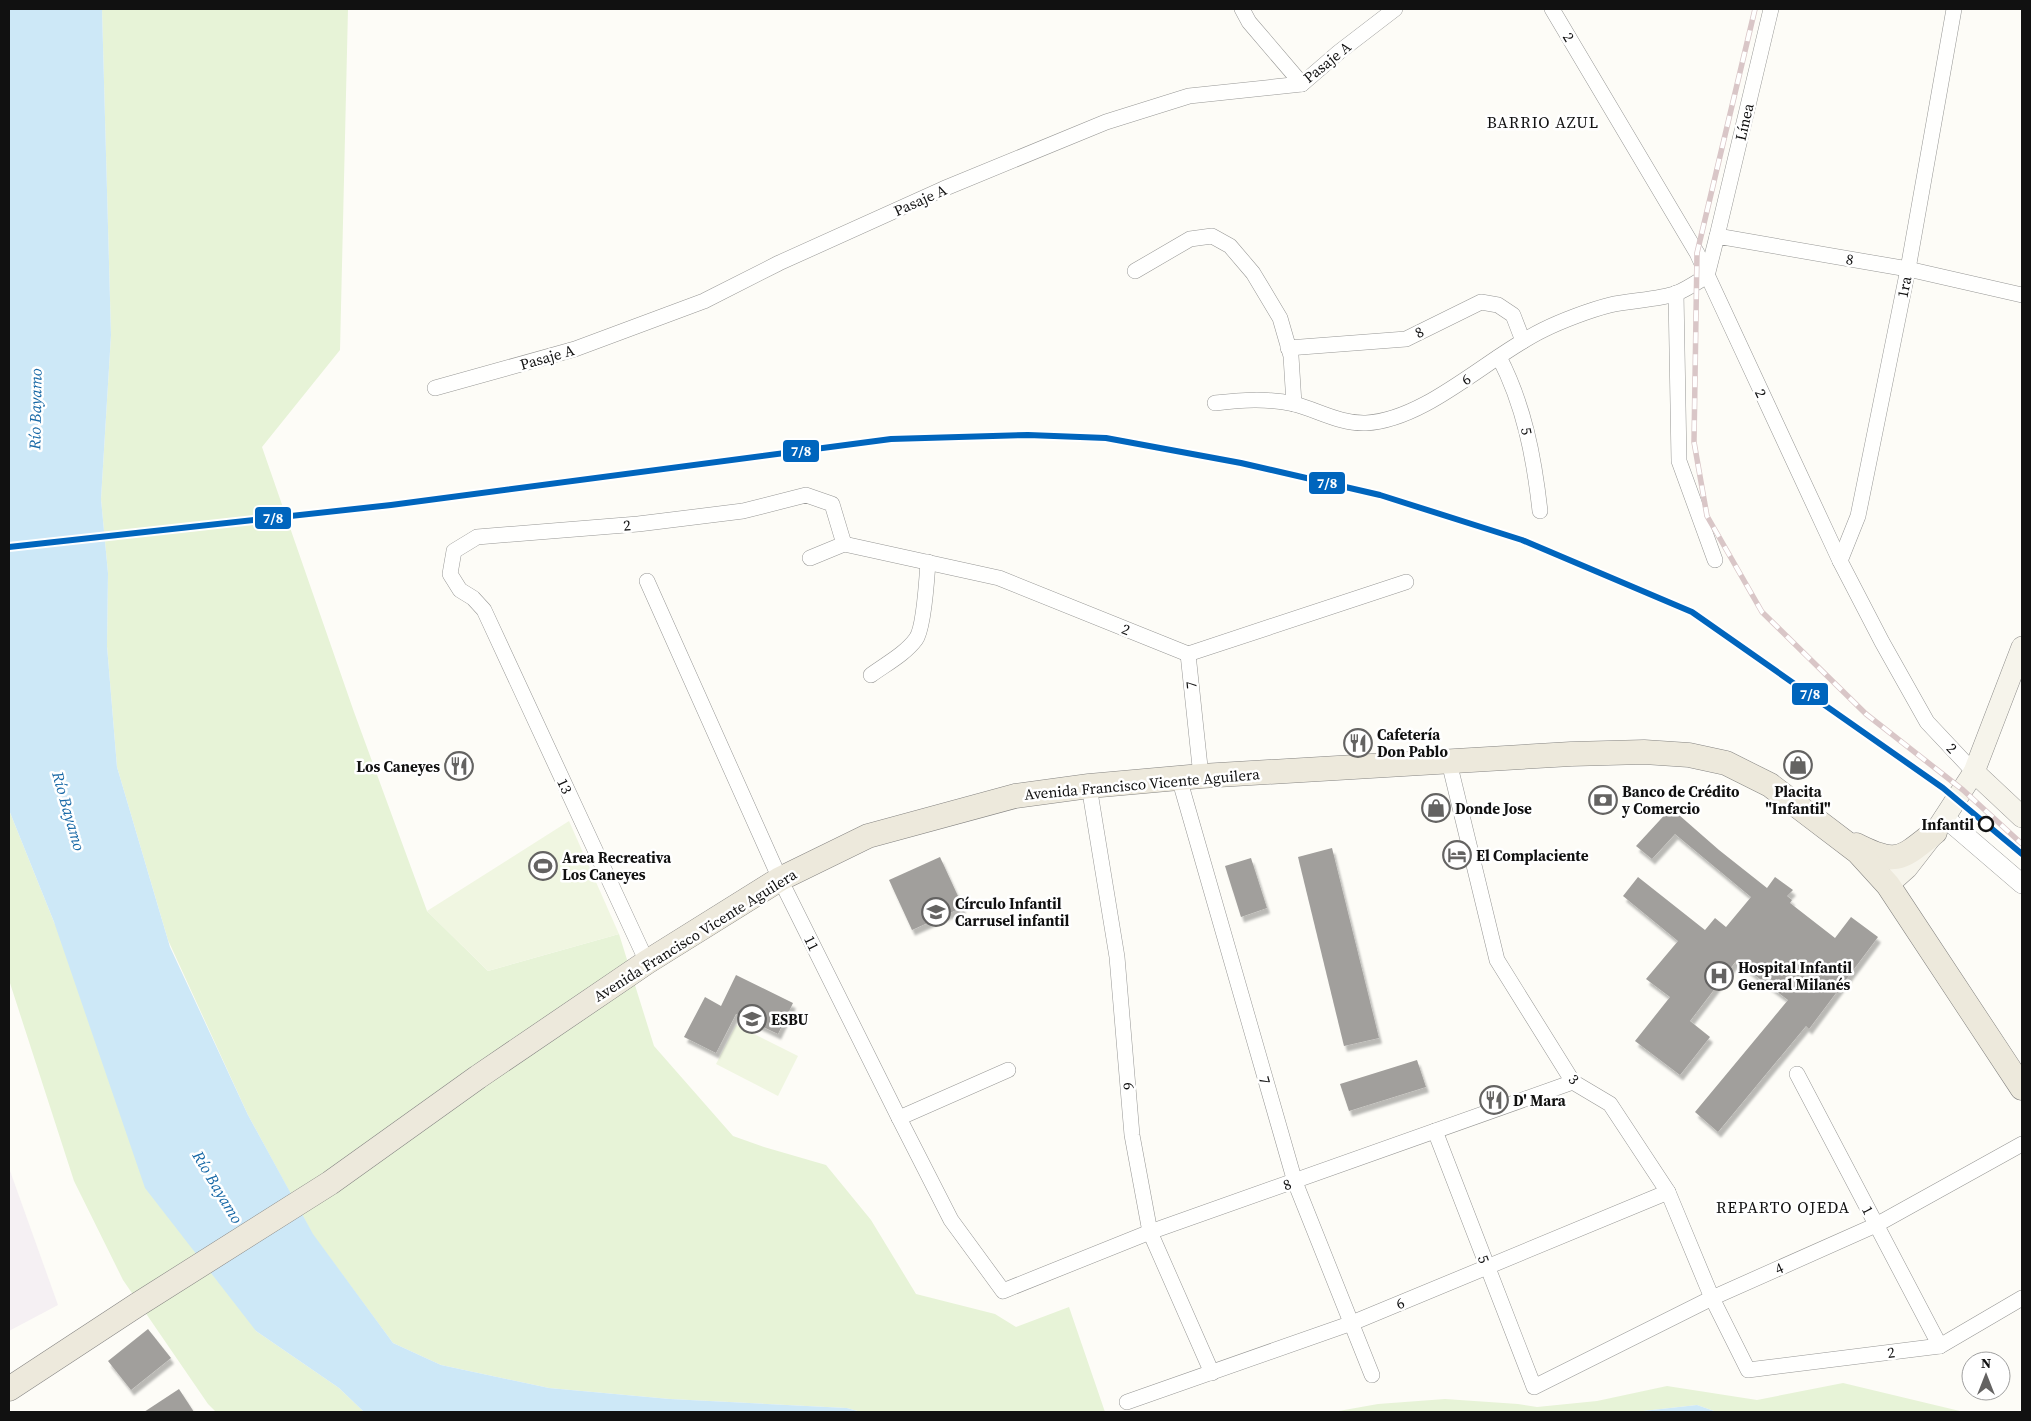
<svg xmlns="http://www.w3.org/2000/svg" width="2031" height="1421" viewBox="0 0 2031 1421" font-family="'Source Serif 4',serif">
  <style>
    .industrial { fill: #f5f0f3 }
    .green { fill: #e7f3d7 }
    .pitch { fill: #f0f6e1 }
    .water { fill: #cde8f7 }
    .building { fill: #a19f9c; filter: url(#shadow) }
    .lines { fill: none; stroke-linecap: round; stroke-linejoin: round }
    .minor-casing { stroke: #979795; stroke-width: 16 }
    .tertiary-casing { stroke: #979795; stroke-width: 20 }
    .secondary-casing { stroke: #8e8d8b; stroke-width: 22 }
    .primary-casing { stroke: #858482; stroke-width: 25 }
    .minor { stroke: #fffffe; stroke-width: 15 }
    .tertiary { stroke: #fffffe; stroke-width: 19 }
    .secondary { stroke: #f6f4eb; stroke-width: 21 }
    .primary { stroke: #ede9dc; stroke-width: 24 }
    .rail-casing { stroke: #d9c6c7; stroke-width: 5.5 }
    .rail { stroke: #fff; stroke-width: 4; stroke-dasharray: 11; stroke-linecap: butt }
    .rail-1-casing { stroke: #fff; stroke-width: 10 }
    .rail-1 { stroke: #0065bd; stroke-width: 6 }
    .stop-dot { fill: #fff; stroke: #111; stroke-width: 2.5 }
    .labels { text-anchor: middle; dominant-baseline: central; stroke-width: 5; stroke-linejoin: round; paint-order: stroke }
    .street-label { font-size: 15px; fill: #111; stroke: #fff }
    .poi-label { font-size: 15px; font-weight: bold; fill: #111; stroke: #fff; text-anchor: start }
    .stop-label { font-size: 15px; font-weight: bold; fill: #111; stroke: #fff; text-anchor: end }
    .neighbourhood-label { font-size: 16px; letter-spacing: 1px; fill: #111; stroke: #fff }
    .water-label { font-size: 16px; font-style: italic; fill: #1768a6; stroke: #fff }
    .line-badge { stroke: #fff; stroke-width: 2 }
    .badge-label { font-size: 14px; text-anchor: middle; font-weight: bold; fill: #fff }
  </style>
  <defs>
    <filter id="shadow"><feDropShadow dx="3" dy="5.5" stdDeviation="1" flood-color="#0004"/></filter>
  </defs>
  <rect width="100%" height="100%" fill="#fdfcf7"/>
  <polygon class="industrial" points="9,1168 58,1305 9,1331"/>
  <g class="green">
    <polygon points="102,9 348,9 340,350 262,447 354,712 427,911 488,971 619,934 654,1046 733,1136 764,1147 826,1165 871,1220 916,1294 995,1314 1016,1327 1069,1307 1105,1412 861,1412 847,1408 670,1399 549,1388 441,1365 393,1343 313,1235 248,1115 168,940 117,767 107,646 108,573 101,499 111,335"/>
    <polygon points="9,810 54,922 256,1331 339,1388 364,1412 216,1412 208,1404 123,1280 74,1181 9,980"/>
    <polygon points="1843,1383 1964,1412 1717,1412 1697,1405 1634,1412 1333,1412 1378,1404 1445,1399 1518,1404 1537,1407 1597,1401 1667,1386 1757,1400"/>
  </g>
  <g class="pitch">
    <polygon points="569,821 619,934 488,971 427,911"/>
    <polygon points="736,1025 798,1056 778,1096 716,1064"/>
  </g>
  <g class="water">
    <polygon points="9,9 102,9 111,335 101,499 108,573 107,646 117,767 170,947 248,1115 313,1234 393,1343 441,1365 549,1388 670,1399 847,1408 861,1412 364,1412 339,1388 256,1331 145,1188 54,922 9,810"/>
    <polygon points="1697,1405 1717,1412 1634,1412"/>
  </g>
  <g class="building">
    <polygon points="1671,808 1719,850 1767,888 1775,877 1793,890 1787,896 1792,900 1790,903 1835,938 1851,917 1878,937 1809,1029 1806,1026 1718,1132 1695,1112 1788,1000 1736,961 1690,1021 1710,1037 1680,1075 1635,1041 1670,997 1646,979 1678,941 1623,896 1638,877 1705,930 1715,918 1726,927 1751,897 1675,834 1652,859 1636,846"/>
    <polygon points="1332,848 1379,1038 1344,1046 1298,857"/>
    <polygon points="940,857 963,907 912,930 889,880"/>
    <polygon points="1251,858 1267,908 1241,917 1225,866"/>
    <polygon points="736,975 793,1003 778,1034 736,1014 716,1053 684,1037 705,997 721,1006"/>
    <polygon points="1417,1060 1426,1087 1349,1111 1340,1084"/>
    <polygon points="148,1329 171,1358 131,1390 108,1361"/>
    <polygon points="179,1389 194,1412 144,1412"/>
  </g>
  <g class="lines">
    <defs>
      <g id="minor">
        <polyline points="1242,9 1249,22 1302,84"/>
        <polyline points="1552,9 1697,253 1840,561 1882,642 1927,722 1974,772"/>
        <polyline points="1717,236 1771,9"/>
        <polyline points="1135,271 1190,239 1212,236 1230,246 1253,273 1280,318 1291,356 1294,404"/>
        <polyline points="1676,293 1679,461 1715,560"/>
        <polyline points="1288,348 1406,339 1481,302 1498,305 1513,315 1523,341"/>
        <path d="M 1499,357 C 1524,405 1534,457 1540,511"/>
        <polyline points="435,388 575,349 704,301 779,263 943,189 1106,122 1189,96 1302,84 1339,52 1395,9"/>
        <path d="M 1215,403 C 1241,400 1267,398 1294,404 C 1318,410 1340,424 1366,423 C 1426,420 1489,356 1543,330 C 1561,321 1590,310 1610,305 C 1630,300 1659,300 1677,293 C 1687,289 1697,282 1707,276 L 1717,236 L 1908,269 L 2022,295"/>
        <polyline points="810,558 844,544 999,578 1188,654 1406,582"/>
        <polyline points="1840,561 1858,516 1908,269 1954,9"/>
        <polyline points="647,581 780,879 899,1118 951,1220 1003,1291 1150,1232 1573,1082"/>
        <polyline points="1188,654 1201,776"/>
        <path d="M 871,675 C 886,664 905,654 916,639 C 924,628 927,577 928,562"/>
        <polyline points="1449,762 1497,960 1573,1082 1610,1104 1668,1192 1712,1298 1748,1370 1940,1346 2022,1298"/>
        <polyline points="1179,778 1295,1182 1372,1375"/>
        <polyline points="1089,786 1117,957 1132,1135 1150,1232 1212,1373"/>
        <polyline points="647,962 484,610 473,598 460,590 450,574 454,551 477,537 638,524 743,511 806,495 832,504 844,544"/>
        <polyline points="1797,1074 1940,1346"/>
        <polyline points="899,1118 1008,1070"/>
        <polyline points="1435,1131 1534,1387 1712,1298 1876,1225 2022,1144"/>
        <polyline points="1127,1402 1352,1323 1668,1192"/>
      </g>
      <polyline id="tertiary" points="1944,817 2022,884"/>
      <g id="secondary">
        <polyline points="1974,772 2022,817"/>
        <polyline points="1888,885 1907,868 1935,832 1974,772 2022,647"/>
      </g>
      <g id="primary">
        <path d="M 1856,845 C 1897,866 1901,859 1935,832"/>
        <polyline points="9,1389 137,1305 330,1183 478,1077 647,962 780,879 868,836 1015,796 1089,786 1201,776 1571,754 1644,752 1689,755 1726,763 1770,785 1858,852 1888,885 2022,1088"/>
      </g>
    </defs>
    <use href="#minor" class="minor-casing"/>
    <use href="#tertiary" class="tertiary-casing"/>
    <use href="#secondary" class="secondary-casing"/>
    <use href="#primary" class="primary-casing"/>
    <use href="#minor" class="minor"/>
    <use href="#tertiary" class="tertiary"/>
    <use href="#secondary" class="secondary"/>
    <use href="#primary" class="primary"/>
    <defs>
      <polyline id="rail" points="1755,9 1697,253 1694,442 1707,516 1762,612 1866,714 1963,790 2022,844"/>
    </defs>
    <use href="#rail" class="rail-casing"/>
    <use href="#rail" class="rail"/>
    <defs>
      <polyline id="rail-1" points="9,547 391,505 891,439 1028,435 1106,438 1241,463 1380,495 1522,540 1692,612 1943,788 2022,854"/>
    </defs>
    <use href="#rail-1" class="rail-1-casing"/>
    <use href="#rail-1" class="rail-1"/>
  </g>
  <defs>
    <symbol id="restaurant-ring" viewBox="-11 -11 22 22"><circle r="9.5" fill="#fff" stroke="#646362" stroke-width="1.5"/><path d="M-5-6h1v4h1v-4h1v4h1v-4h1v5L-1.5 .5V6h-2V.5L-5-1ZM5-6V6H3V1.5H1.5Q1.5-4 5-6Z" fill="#646362"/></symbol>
    <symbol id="shop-ring" viewBox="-11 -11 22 22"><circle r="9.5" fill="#fff" stroke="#646362" stroke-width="1.5"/><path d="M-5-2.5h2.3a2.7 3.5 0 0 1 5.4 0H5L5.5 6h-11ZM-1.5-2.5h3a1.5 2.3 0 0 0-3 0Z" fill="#646362"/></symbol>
    <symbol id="bank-ring" viewBox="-11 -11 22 22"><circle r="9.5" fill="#fff" stroke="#646362" stroke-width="1.5"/><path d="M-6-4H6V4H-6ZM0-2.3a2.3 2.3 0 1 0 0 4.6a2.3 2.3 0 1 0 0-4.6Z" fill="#646362"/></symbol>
    <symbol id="hotel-ring" viewBox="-11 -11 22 22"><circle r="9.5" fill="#fff" stroke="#646362" stroke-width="1.5"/><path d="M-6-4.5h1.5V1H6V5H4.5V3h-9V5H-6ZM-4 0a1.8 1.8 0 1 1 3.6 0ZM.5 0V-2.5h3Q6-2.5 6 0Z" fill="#646362"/></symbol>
    <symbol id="stadium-ring" viewBox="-11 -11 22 22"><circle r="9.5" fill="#fff" stroke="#646362" stroke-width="1.5"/><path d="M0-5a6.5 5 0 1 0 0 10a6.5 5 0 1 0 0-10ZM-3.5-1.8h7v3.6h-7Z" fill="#646362"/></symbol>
    <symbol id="school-ring" viewBox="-11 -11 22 22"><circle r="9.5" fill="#fff" stroke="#646362" stroke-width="1.5"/><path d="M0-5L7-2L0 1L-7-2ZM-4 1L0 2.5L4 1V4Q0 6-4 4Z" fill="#646362"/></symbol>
    <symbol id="hospital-ring" viewBox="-11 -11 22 22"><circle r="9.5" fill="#fff" stroke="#646362" stroke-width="1.5"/><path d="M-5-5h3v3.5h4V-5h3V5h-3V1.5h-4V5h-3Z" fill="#646362"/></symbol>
  </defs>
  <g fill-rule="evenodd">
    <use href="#restaurant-ring" x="1342" y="727" width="32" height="32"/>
    <use href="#shop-ring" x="1782" y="749" width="32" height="32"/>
    <use href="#restaurant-ring" x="443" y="750" width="32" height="32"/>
    <use href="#bank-ring" x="1587" y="784" width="32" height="32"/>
    <use href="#shop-ring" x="1420" y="792" width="32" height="32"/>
    <use href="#hotel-ring" x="1441" y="839" width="32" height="32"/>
    <use href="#stadium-ring" x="527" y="850" width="32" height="32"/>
    <use href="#school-ring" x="920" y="896" width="32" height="32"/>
    <use href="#hospital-ring" x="1703" y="960" width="32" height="32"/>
    <use href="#school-ring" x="736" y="1003" width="32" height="32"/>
    <use href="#restaurant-ring" x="1478" y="1084" width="32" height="32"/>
  </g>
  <circle class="stop-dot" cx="1986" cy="824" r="7"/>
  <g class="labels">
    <g class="street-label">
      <text transform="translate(1569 37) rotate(59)">2</text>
      <text transform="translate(1327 62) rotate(-39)">Pasaje A</text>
      <text transform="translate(1744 122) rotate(-77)">Línea</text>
      <text transform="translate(920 200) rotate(-24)">Pasaje A</text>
      <text transform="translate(1850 259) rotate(10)">8</text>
      <text transform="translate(1904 287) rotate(-79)">1ra</text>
      <text transform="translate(1419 332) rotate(-27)">8</text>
      <text transform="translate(547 357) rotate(-16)">Pasaje A</text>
      <text transform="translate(1466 379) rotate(-33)">6</text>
      <text transform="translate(1761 393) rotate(65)">2</text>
      <text transform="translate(1527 431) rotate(78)">5</text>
      <text transform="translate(627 525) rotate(-5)">2</text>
      <text transform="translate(1126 629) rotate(22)">2</text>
      <text transform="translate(1191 685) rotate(-96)">7</text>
      <text transform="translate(1952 748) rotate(47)">2</text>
      <text transform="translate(1142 784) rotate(-5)">Avenida Francisco Vicente Aguilera</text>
      <text transform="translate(565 786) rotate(65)">13</text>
      <text transform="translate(695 935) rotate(-32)">Avenida Francisco Vicente Aguilera</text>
      <text transform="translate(812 943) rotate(64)">11</text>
      <text transform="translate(1574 1079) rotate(47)">3</text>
      <text transform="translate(1265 1080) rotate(74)">7</text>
      <text transform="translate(1128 1086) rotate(-95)">9</text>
      <text transform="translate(1287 1184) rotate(-19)">8</text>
      <text transform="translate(1868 1210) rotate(62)">1</text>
      <text transform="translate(1484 1259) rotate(69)">5</text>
      <text transform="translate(1779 1268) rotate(-24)">4</text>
      <text transform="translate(1400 1303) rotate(-23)">6</text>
      <text transform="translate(1891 1352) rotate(-7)">2</text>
    </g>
    <g class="poi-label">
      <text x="1377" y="734">Cafetería<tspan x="1377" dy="17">Don Pablo</tspan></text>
      <text x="440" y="766" text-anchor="end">Los Caneyes</text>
      <text x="1622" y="791">Banco de Crédito<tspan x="1622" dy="17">y Comercio</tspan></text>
      <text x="1798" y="791" text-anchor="middle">Placita<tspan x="1798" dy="17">"Infantil"</tspan></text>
      <text x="1455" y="808">Donde Jose</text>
      <text x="1476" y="855">El Complaciente</text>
      <text x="562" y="857">Area Recreativa<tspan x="562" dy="17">Los Caneyes</tspan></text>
      <text x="955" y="903">Círculo Infantil<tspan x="955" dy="17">Carrusel infantil</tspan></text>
      <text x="1738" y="967">Hospital Infantil<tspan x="1738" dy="17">General Milanés</tspan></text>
      <text x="771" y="1019">ESBU</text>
      <text x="1513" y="1100">D' Mara</text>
    </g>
    <g class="stop-label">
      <text x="1974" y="824">Infantil</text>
    </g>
    <g class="neighbourhood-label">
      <text x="1543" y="122">BARRIO AZUL</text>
      <text x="1783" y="1207">REPARTO OJEDA</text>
    </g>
    <g class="water-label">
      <text transform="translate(35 409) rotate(-89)">Río Bayamo</text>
      <text transform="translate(69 811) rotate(74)">Río Bayamo</text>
      <text transform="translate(218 1187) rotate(59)">Río Bayamo</text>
    </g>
  </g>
  <g class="line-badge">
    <rect x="782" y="439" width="38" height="24" rx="5" fill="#0065bd"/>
    <rect x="1308" y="471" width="38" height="24" rx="5" fill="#0065bd"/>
    <rect x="254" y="506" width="38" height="24" rx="5" fill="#0065bd"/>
    <rect x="1791" y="682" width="38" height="24" rx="5" fill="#0065bd"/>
  </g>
  <g class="badge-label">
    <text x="801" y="456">7/8</text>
    <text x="1327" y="488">7/8</text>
    <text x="273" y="523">7/8</text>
    <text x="1810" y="699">7/8</text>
  </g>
  <rect width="2031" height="1421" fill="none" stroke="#111111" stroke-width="20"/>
  <g transform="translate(1986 1376)"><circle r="24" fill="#ffffff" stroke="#a0a0a0"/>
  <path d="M0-4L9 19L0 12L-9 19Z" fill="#646362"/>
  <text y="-8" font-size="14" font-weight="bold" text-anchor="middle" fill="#111111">N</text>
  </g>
</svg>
